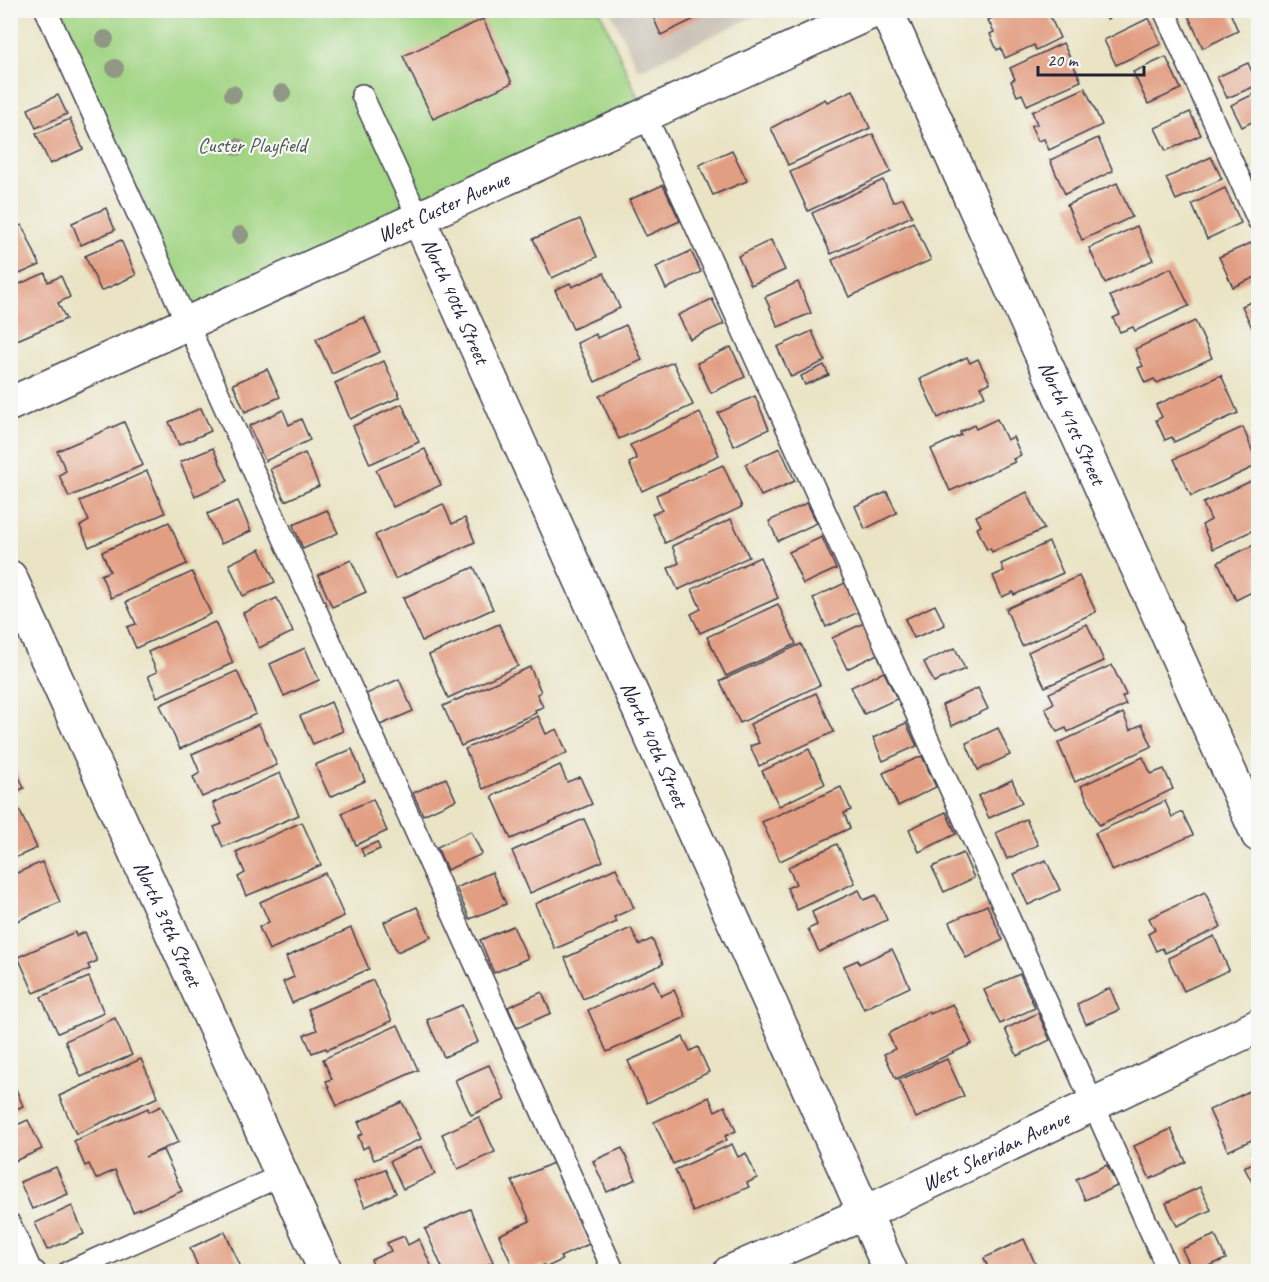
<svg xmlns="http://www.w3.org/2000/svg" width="1269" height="1282" viewBox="0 0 1269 1282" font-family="Caveat,sans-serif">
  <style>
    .industrial { fill: #cbc3b8 }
    .green { fill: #a2d584; stroke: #627c60; stroke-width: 1.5 }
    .building { fill: #e29e82 }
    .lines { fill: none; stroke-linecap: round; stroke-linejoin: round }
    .lane-casing { stroke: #403f50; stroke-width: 24 }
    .street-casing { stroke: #403f50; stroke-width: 36 }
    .lane { stroke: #fff; stroke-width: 21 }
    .street { stroke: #fff; stroke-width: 33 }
    .tree { fill: #919785 }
    .labels { text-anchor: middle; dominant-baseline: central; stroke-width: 4.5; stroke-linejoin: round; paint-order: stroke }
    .park-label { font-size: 21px; fill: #485851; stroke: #f6f6f2 }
    .street-label { font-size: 21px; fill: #22223b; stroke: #f6f6f2 }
  </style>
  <rect width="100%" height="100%" fill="#f6f6f2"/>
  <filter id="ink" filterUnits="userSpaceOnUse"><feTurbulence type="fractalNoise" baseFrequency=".0167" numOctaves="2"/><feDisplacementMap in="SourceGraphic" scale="12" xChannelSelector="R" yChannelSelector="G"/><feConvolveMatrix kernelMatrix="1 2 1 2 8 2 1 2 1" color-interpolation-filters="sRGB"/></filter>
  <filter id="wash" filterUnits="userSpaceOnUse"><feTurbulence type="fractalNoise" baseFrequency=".008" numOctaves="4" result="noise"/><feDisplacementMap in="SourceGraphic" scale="24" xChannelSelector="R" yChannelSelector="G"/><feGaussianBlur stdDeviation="1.35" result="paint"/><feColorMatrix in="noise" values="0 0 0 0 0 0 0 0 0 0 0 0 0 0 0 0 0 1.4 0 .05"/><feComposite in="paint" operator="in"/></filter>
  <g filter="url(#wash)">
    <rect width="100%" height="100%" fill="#eae4c5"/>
    <polygon class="industrial" points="611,11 766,11 638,70"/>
    <polygon class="green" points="46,11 600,11 645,114 185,324"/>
    <g id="blocks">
      <g class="building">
        <polygon points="650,10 713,10 661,35"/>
        <polygon points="1008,10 1047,10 1060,38 1036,50 1034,45 1005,58 1001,48 997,50 990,34 994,32 988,20"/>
        <polygon points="1103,10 1126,10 1107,19"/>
        <polygon points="1197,10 1229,10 1238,31 1203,48 1188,15"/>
        <polygon points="1149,18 1161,44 1116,65 1104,40"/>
        <polygon points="483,19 512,83 433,119 403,56"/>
        <polygon points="1063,43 1081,81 1027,105 1022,94 1017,96 1011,81 1015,79 1010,68"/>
        <polygon points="1166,57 1181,89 1148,104 1133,72"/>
        <polygon points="1248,63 1258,85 1227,98 1217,77"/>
        <polygon points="1085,88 1102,125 1049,150 1044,139 1038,141 1031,126 1037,124 1032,112"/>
        <polygon points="853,90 870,128 788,165 771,128 825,99 827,102"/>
        <polygon points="1256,93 1258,119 1242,127 1231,105"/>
        <polygon points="58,95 67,114 36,128 28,109"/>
        <polygon points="1190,112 1201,135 1166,151 1155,128"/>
        <polygon points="70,119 83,149 50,164 36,134"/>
        <polygon points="873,134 891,172 808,211 790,172"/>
        <polygon points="1098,138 1113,171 1065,194 1050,160"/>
        <polygon points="732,150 747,181 713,195 699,165"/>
        <polygon points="1211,157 1222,179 1176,200 1166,178"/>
        <polygon points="883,180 893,202 903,198 912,216 831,254 812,213"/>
        <polygon points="1117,183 1132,217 1082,240 1067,205"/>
        <polygon points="663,185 680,221 646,236 629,200"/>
        <polygon points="1225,188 1241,223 1207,239 1192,204"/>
        <polygon points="106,208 115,230 81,245 72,223"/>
        <polygon points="580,219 597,257 552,278 533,239"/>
        <polygon points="913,222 931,260 849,297 832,260"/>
        <polygon points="22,225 40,265 10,278 10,230"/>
        <polygon points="1137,226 1153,260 1105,283 1089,248"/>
        <polygon points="121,240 136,275 101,291 85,256"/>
        <polygon points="771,240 785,270 751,285 738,256"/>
        <polygon points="1251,243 1258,259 1258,276 1233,287 1219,257"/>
        <polygon points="691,251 701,272 666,289 656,267"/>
        <polygon points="1171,268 1189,306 1135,331 1133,327 1120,332 1113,318 1120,315 1110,296"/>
        <polygon points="45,273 48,282 61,276 70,297 58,303 66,319 10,343 10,288"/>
        <polygon points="604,273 620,308 573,329 555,290 570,283 572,287"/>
        <polygon points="798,282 811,313 778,327 765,297"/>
        <polygon points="712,299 724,324 690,339 678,315"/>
        <polygon points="1258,299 1258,341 1242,306"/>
        <polygon points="364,317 380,352 332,374 316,339"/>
        <polygon points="1195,321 1212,358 1157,383 1154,379 1145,383 1138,368 1143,366 1135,349"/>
        <polygon points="626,325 642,360 595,382 577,343 596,334 597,338"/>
        <polygon points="812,331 825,361 791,377 777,347"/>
        <polygon points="731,347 745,377 711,393 697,363"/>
        <polygon points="967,357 970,363 978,359 990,383 981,387 985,396 938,418 920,379"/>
        <polygon points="384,361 400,397 350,419 335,383"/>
        <polygon points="673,362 693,405 619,439 599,396"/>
        <polygon points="824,365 829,375 805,385 801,376"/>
        <polygon points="267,369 280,397 245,412 233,384"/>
        <polygon points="1221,375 1238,413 1174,442 1172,437 1165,440 1156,420 1162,417 1156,405"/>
        <polygon points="755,396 769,429 734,446 718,413"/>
        <polygon points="402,404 419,442 370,464 353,426"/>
        <polygon points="201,408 211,431 179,445 169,422"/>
        <polygon points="283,410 289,425 301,419 310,440 265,461 249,426"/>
        <polygon points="700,413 719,455 642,491 629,463 637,459 630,445"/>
        <polygon points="997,419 1007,440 1013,437 1021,455 1013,459 1015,462 950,491 931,449 961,435 960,432 974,425 976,429"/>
        <polygon points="124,422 143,465 69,497 59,475 66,471 57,451"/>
        <polygon points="1243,427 1258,465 1191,496 1174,459"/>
        <polygon points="213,448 228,481 195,496 180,462"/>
        <polygon points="780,448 795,481 761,496 745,464"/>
        <polygon points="425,449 441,485 393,507 376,470"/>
        <polygon points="305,453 319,486 285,501 270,469"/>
        <polygon points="723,465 742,507 665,543 652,514 662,510 656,495"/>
        <polygon points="147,471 165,513 89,547 80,526 89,521 80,501"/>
        <polygon points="1258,478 1258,528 1213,549 1202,525 1211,520 1203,503"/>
        <polygon points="887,492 897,513 865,529 855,506"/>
        <polygon points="1027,492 1044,529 992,552 990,548 987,550 977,528 981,526 976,516"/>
        <polygon points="238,501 251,531 221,544 207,514"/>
        <polygon points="807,503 817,523 778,541 769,521"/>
        <polygon points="443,504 452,524 465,518 475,542 395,579 375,535"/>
        <polygon points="327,510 338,533 303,549 293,525"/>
        <polygon points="731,519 749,557 678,590 668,568 679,563 672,546"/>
        <polygon points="169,522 187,564 111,598 101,575 110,571 102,552"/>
        <polygon points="822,537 836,569 803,584 789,552"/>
        <polygon points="1049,542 1063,573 1014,595 1013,592 1002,597 993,576 1004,571 1001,564"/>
        <polygon points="1258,543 1258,589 1236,600 1218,562"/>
        <polygon points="260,549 275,582 243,596 229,564"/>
        <polygon points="760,557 778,598 700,633 691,614 701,609 692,589"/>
        <polygon points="351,560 366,592 332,607 318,575"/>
        <polygon points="474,567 493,609 422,641 403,598"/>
        <polygon points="192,572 211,614 136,648 127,627 136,624 126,602"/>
        <polygon points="1079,576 1096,612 1022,646 1006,609"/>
        <polygon points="847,582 861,611 826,627 813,598"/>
        <polygon points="277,598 293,632 259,648 243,613"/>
        <polygon points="778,604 796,644 726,676 707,637"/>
        <polygon points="935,605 945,625 914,638 905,619"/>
        <polygon points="215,622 233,663 157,697 148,676 157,672 148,652"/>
        <polygon points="864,623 878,654 847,669 832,638"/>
        <polygon points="499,624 518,666 448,698 429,655"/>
        <polygon points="1087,624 1104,661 1045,687 1028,652"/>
        <polygon points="801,644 820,685 740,723 720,681"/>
        <polygon points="305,648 319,680 284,696 270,664"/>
        <polygon points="955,648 965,669 934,682 924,662"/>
        <polygon points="1112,665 1126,695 1122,697 1126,705 1068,732 1066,728 1057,732 1045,708 1054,703 1049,693"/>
        <polygon points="530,667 541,692 537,694 543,707 535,710 536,713 461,746 443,706"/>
        <polygon points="237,671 256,714 180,749 160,705"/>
        <polygon points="884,672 897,699 864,714 851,687"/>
        <polygon points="399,679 413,711 380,725 366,694"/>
        <polygon points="978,688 988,709 952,726 942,705"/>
        <polygon points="816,693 834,732 759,766 750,746 759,743 750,724"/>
        <polygon points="331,702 343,731 313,744 300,716"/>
        <polygon points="1123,713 1130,730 1142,724 1152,746 1075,782 1058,743"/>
        <polygon points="538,716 546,734 557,729 567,753 483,789 465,749"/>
        <polygon points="906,723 917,746 883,761 873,738"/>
        <polygon points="259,724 277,765 202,797 193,777 200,773 192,754"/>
        <polygon points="998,728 1010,755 978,770 966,743"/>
        <polygon points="352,749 365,781 330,797 315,765"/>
        <polygon points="809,749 825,784 779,806 762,771"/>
        <polygon points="10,756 24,788 10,794"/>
        <polygon points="922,756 936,787 898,806 883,773"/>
        <polygon points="1143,757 1151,774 1164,769 1173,789 1099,825 1081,786"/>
        <polygon points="560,765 567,782 580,777 592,804 511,839 492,796"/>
        <polygon points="280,773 299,815 223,847 214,827 222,824 213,803"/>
        <polygon points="446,778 456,800 423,815 413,793"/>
        <polygon points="1012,780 1022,803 989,818 978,796"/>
        <polygon points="841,787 851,810 844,813 850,828 780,861 762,822"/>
        <polygon points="373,799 387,831 356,845 342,813"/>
        <polygon points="1165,801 1172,817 1182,812 1193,835 1112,871 1095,833"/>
        <polygon points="17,805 37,848 10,860 10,808"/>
        <polygon points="946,812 956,834 919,852 909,829"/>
        <polygon points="584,819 603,861 530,893 512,851"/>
        <polygon points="1026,819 1038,845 1007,859 996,833"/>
        <polygon points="302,822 321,865 246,896 238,877 245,873 236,852"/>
        <polygon points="471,831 482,854 447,870 437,847"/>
        <polygon points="377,842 380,849 364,856 361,849"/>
        <polygon points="837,844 855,883 797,910 787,888 796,884 788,867"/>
        <polygon points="963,853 974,878 944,892 932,867"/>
        <polygon points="1046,860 1060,890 1028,905 1014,874"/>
        <polygon points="42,862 60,902 10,924 10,876"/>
        <polygon points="616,868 634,908 614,917 617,922 555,949 535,904"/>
        <polygon points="492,872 506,904 470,919 456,888"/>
        <polygon points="325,873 344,916 269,950 259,927 269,922 260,902"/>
        <polygon points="859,890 864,900 876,895 887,920 819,952 808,929 817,925 812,912"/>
        <polygon points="1205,892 1221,927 1165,953 1162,948 1156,951 1148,934 1155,930 1149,918"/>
        <polygon points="987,905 1003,940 966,958 949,922"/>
        <polygon points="417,907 431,937 397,952 384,922"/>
        <polygon points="513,926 528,958 494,973 480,940"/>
        <polygon points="351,928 369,969 292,1003 283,982 294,977 286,957"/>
        <polygon points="631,928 639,945 652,939 663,964 583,999 565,958"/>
        <polygon points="75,932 76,936 85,932 97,961 88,965 90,969 34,993 18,957"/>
        <polygon points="1214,936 1229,970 1184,991 1168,958"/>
        <polygon points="892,949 910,987 864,1009 844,966 858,960 859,964"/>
        <polygon points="1020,974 1035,1008 1000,1024 984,990"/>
        <polygon points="89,977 104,1013 58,1033 41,997"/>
        <polygon points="373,980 392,1021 327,1050 326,1048 312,1053 304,1035 317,1030 308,1009"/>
        <polygon points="654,980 661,996 674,990 686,1017 607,1052 588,1010"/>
        <polygon points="1110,988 1119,1010 1086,1024 1077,1004"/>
        <polygon points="542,992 551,1013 517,1028 508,1007"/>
        <polygon points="953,1004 972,1044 896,1079 884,1054 895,1049 888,1034 929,1011 930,1014"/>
        <polygon points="462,1005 478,1042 444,1057 427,1020"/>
        <polygon points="1038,1013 1050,1040 1017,1056 1005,1029"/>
        <polygon points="115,1018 132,1055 81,1077 65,1041"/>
        <polygon points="398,1025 418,1070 337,1106 326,1081 332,1079 323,1059"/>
        <polygon points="683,1037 690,1051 698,1047 709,1072 647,1103 628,1061"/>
        <polygon points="141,1059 158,1097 76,1134 59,1096"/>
        <polygon points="947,1059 964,1096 916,1118 899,1080"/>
        <polygon points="489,1065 505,1100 471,1115 455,1080"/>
        <polygon points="13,1082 23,1106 10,1112 10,1083"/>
        <polygon points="1258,1087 1258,1137 1228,1151 1209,1110"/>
        <polygon points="709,1097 715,1111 725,1106 736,1131 725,1136 727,1140 673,1164 654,1122"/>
        <polygon points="402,1102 421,1139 374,1160 368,1146 363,1149 358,1136 363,1134 358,1122"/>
        <polygon points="161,1106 179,1142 145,1157 163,1150 182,1191 133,1212 115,1170 96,1179 89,1164 85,1166 74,1141 148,1108 149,1112"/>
        <polygon points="479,1117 495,1152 458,1169 442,1134"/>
        <polygon points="28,1120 42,1149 10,1163 10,1128"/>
        <polygon points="1171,1129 1186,1162 1150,1179 1134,1146"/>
        <polygon points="732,1144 738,1157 746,1153 757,1178 747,1183 749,1187 693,1212 675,1170"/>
        <polygon points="422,1146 435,1174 403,1189 390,1161"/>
        <polygon points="622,1148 636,1179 607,1192 593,1161"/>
        <polygon points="1258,1148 1258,1181 1253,1184 1244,1167 1256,1162 1251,1152"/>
        <polygon points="553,1163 589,1244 560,1257 562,1260 545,1268 544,1265 529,1272 515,1272 499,1235 530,1221 512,1181"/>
        <polygon points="1107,1165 1117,1186 1085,1200 1076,1179"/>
        <polygon points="56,1167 68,1194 32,1209 20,1182"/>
        <polygon points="385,1169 396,1193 365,1207 354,1182"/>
        <polygon points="1200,1187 1211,1210 1177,1226 1166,1203"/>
        <polygon points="72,1206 84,1234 47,1250 35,1223"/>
        <polygon points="470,1209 493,1262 486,1265 489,1272 444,1272 425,1229"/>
        <polygon points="225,1232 243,1272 200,1272 190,1248"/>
        <polygon points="1215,1235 1226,1259 1193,1272 1182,1249"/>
        <polygon points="404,1236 408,1245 419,1239 434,1272 376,1272 371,1260 391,1251 387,1243"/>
        <polygon points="1024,1239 1039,1272 990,1272 984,1258"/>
      </g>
    </g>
  </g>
  <g filter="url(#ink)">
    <use href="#blocks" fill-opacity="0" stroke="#403f50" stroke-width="1.5"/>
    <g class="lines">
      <defs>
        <g id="lane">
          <polyline points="46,10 614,1272"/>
          <polyline points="1164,10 1258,220"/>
          <polyline points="362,95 418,217"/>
          <polyline points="645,114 1169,1272"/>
          <polyline points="10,1224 31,1271 35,1272"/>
          <polyline points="68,1272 282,1175"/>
        </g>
        <g id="street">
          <path id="s1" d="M 886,10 L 1258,835"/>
          <path id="s2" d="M 418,217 L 891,1272"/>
          <path id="s3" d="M 10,404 L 876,10"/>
          <path id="s4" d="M 10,577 L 326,1272"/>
          <path id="s5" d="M 730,1272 L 865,1213 L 1258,1026"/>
        </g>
      </defs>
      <use href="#lane" class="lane-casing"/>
      <use href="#street" class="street-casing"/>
      <use href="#lane" class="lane"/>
      <use href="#street" class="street"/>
    </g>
    <g class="tree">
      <circle cx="105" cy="39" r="9"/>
      <circle cx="115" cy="68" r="9"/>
      <circle cx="282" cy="93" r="9"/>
      <circle cx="233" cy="94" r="9"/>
      <circle cx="237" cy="147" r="9"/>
      <circle cx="240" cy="235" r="9"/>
    </g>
  </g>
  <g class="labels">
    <g class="park-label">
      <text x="252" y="145">Custer Playfield</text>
    </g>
    <g class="street-label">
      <text stroke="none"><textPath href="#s3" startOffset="476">West Custer Avenue</textPath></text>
      <text stroke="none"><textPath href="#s2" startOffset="92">North 40th Street</textPath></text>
      <text stroke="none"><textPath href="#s1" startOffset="453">North 41st Street</textPath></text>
      <text stroke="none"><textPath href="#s2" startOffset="578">North 40th Street</textPath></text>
      <text stroke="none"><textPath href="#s4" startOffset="381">North 39th Street</textPath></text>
      <text stroke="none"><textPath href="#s5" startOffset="292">West Sheridan Avenue</textPath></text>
    </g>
  </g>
  <rect width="1269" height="1282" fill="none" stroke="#f6f6f2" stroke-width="36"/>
  <path d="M1038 66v9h106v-9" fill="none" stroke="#22223b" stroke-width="3"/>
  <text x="1047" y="66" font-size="18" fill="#22223b" stroke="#f6f6f2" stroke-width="4.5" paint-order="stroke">20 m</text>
</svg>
